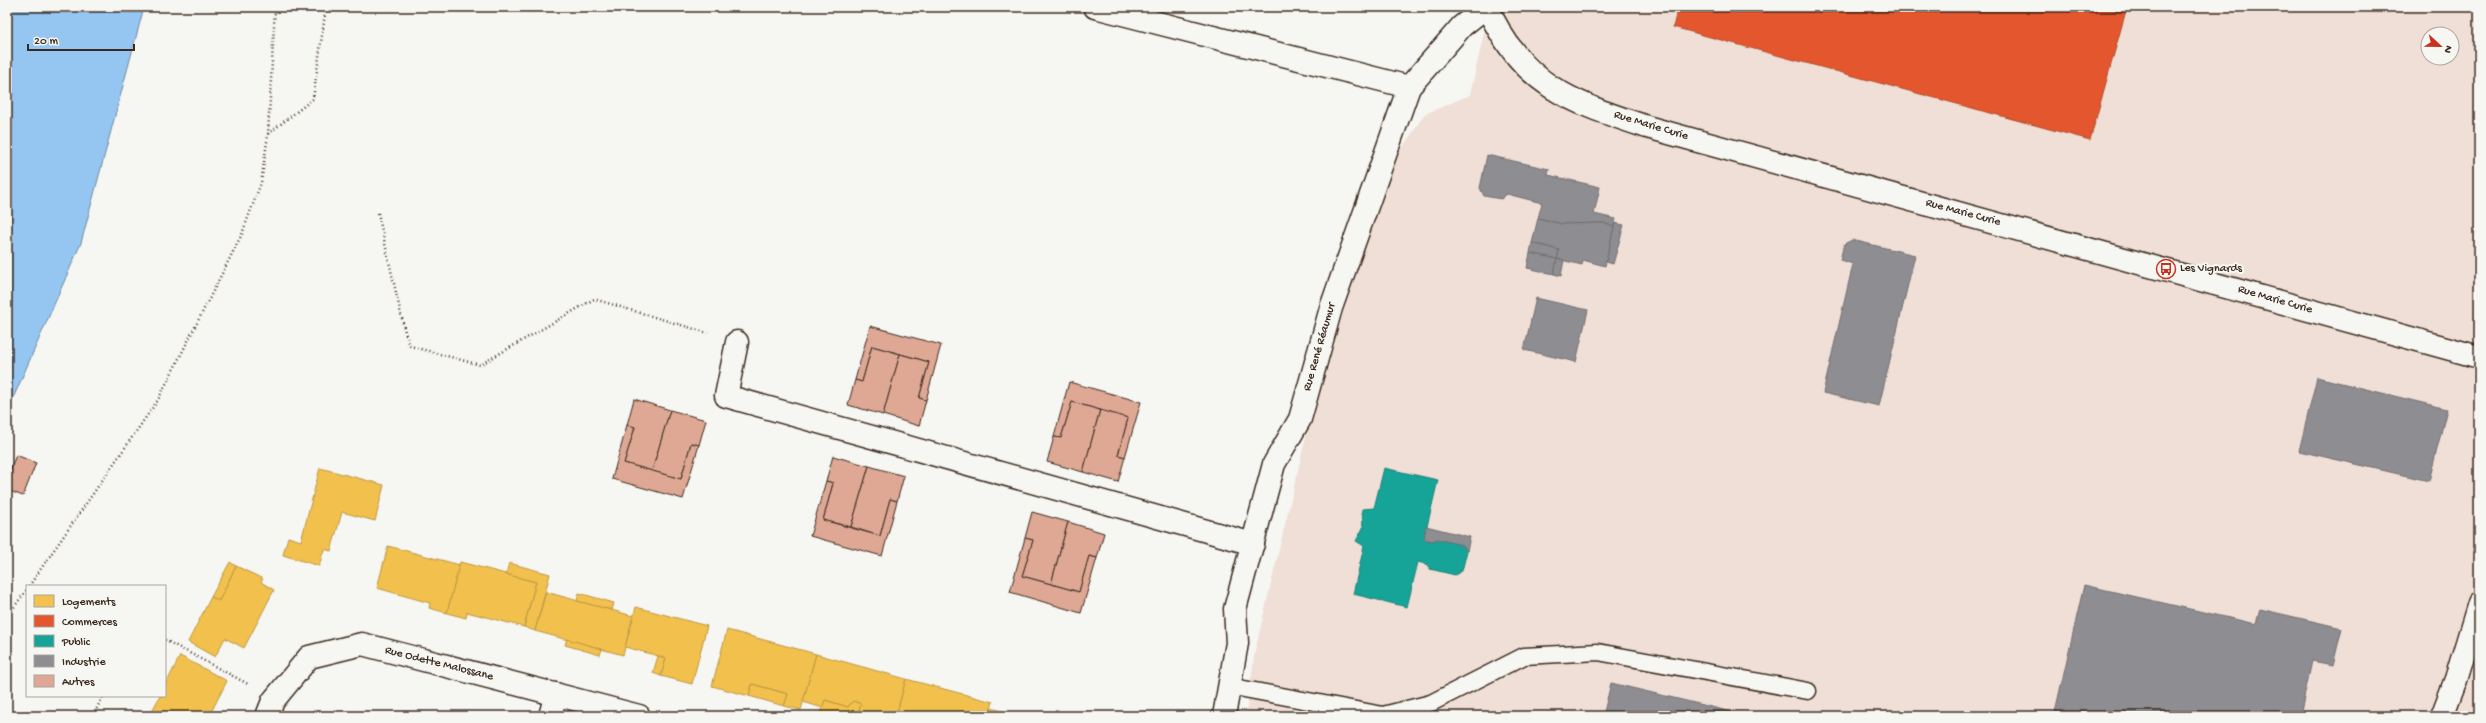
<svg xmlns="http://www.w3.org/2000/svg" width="2486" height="723" viewBox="0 0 2486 723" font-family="'Gochi Hand',sans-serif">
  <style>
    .built { fill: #efdfd6; fill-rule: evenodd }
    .water { fill: #94c6f1; stroke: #70889d }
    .homes { fill: #f2c14e; stroke: #bb9440 }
    .shops { fill: #e4572e; stroke: #b14a29 }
    .public { fill: #17a398; stroke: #227f73 }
    .industry { fill: #8d8d92; stroke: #746f6f }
    .building { fill: #dea895; stroke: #3b2a1e }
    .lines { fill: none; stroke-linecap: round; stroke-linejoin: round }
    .service-casing { stroke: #3b2a1e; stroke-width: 19 }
    .minor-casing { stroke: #3b2a1e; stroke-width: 25 }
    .path { stroke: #3b2a1e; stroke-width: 2.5; stroke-dasharray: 1 3; stroke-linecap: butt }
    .service { stroke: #f6f6f2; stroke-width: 16 }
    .minor { stroke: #f6f6f2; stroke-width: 22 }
    .labels { text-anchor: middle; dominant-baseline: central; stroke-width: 4; stroke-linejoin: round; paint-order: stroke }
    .street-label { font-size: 12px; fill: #3b2a1e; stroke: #f6f6f2 }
    .poi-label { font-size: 12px; fill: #3b2a1e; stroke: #f6f6f2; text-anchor: start }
  </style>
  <rect width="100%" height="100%" fill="#f6f6f2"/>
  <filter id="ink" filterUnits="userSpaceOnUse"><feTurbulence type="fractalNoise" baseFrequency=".025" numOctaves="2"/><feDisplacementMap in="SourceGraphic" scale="8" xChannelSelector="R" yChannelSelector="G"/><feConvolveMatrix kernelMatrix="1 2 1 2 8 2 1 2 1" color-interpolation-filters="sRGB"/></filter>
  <g filter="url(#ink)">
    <path class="built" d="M 1490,7 L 2479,7 L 2479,716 L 1246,716 L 1255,651 L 1312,411 L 1390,166 L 1425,114 L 1470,95 ZM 2428,34 L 2452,34 L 2452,58 L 2428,58 Z"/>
    <polygon class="water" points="7,7 144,7 81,243 7,412"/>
    <g class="homes">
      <polygon points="320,468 384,485 375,521 342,512 331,551 324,549 319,566 283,555 288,537 301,541"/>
      <polygon points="388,546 460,565 447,613 429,608 430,603 377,588"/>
      <polygon points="230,562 236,566 219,601 211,597"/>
      <polygon points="460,562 536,582 524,627 467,612 466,618 447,613"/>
      <polygon points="509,563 550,574 535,631 524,627 536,582 506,574"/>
      <polygon points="236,566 263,579 261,582 274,590 244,648 225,638 215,657 188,642 211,597 219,601"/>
      <polygon points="546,592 633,616 623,655 535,631"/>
      <polygon points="579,593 614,603 612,610 577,601"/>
      <polygon points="636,607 707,626 692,684 661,676 666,658 625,647"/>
      <polygon points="727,630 816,654 801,710 784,706 788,694 752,684 749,696 712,686"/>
      <polygon points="567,639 602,649 600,655 565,645"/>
      <polygon points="816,654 906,679 896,716 857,716 861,704 853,701 848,707 825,700 823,708 803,702"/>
      <polygon points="180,656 227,681 209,716 160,716 152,711 160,696 165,696 165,686"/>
      <polygon points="658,656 666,658 661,676 653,673"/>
      <polygon points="906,679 993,702 989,716 896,716"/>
      <polygon points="752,684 788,694 784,706 749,696"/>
      <polygon points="825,700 848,707 853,701 861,704 857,716 820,715"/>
      <polygon points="991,708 1022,716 989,716"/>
    </g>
    <polygon class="shops" points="1678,7 2127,7 2090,140 1673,27"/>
    <polygon class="public" points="1384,468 1438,480 1424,539 1433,541 1437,539 1463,545 1467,551 1462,571 1455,575 1430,569 1428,565 1418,562 1407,607 1353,594 1364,546 1356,541 1363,528 1362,509 1374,508"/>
    <g class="industry">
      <polygon points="1487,155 1549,169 1548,175 1600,187 1594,214 1616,219 1614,227 1604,223 1562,224 1538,218 1542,203 1507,194 1501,199 1484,196 1480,188"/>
      <polygon points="1538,218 1562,224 1604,223 1614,227 1605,266 1583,260 1582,265 1557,259 1559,250 1532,243"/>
      <polygon points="1615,223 1624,225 1613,264 1606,262"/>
      <polygon points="1852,240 1915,255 1879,406 1823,393 1853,264 1840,260 1844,244"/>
      <polygon points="1532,243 1559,250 1557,259 1530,253"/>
      <polygon points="1530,253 1557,259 1554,274 1527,268"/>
      <polygon points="1557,259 1564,260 1561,276 1554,274"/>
      <polygon points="1536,298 1588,310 1576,362 1524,350"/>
      <polygon points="2317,377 2447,409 2429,481 2299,451"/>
      <polygon points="1426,526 1470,537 1467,551 1463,545 1437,539 1433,541 1424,539"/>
      <polygon points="2084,585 2256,624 2260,609 2342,628 2333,665 2312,661 2300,716 2054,716"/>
      <polygon points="1611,683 1749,716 1603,716"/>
    </g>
    <g class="building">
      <polygon points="870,326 941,345 926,400 919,398 929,362 872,346 862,382 855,380"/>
      <polygon points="872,346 900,354 883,415 848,405 855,380 862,382"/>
      <polygon points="900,354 929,362 919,398 926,400 919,426 883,415"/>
      <polygon points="1069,382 1141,402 1125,457 1118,455 1128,418 1072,402 1061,438 1054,437"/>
      <polygon points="634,399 670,410 652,471 624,463 635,427 627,425"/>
      <polygon points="1072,402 1100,410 1083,472 1047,462 1054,437 1061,438"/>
      <polygon points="670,410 706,420 699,445 691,443 681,479 652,471"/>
      <polygon points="1100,410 1128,418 1118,455 1125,457 1118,482 1083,472"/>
      <polygon points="627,425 635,427 624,463 681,479 691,443 699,445 683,499 612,479"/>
      <polygon points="16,455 36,463 23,496 7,490 7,478"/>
      <polygon points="833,456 869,466 851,527 823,520 833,483 826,481"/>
      <polygon points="869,466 904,476 897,501 890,499 880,536 851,527"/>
      <polygon points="826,481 833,483 823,520 880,536 890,499 897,501 882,556 810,536"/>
      <polygon points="1032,512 1068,522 1051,584 1022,576 1033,540 1025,538"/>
      <polygon points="1068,522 1104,533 1097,558 1089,556 1079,592 1051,584"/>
      <polygon points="1025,538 1033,540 1022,576 1051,584 1079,592 1089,556 1097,558 1081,613 1010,592"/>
    </g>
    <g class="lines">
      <defs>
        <polyline id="service" points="1228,686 1383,715 1431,703 1524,656 1598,652 1808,691"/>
        <g id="minor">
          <polyline points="1095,7 1409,87"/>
          <path d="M 1487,7 C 1524,87 1569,101 1647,127 L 2479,357"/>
          <polyline points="737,342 726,396 1253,544"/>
          <polyline points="267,716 273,701 309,657 362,644 639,716"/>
          <polyline points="550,716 556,694"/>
          <polyline points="1224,716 1237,643 1235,609 1274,464 1300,419 1331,308 1409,87 1462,26 1486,7"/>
          <polyline points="2442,716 2456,679 2479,603"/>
        </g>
      </defs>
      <use href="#service" class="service-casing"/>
      <use href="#minor" class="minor-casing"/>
      <g class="path">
        <polyline points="268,134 313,99 326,7"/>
        <polyline points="378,213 405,332 410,346 480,365 594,299 708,333"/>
        <polyline points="29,586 158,400 242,234 261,183 268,135 275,7"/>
        <polyline points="7,617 27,589"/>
        <polyline points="165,640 248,684"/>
        <polyline points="93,716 103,696"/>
      </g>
      <use href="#service" class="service"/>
      <use href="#minor" class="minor"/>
    </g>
  </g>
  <defs>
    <symbol id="bus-ring" viewBox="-11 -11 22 22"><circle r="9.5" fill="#f6f6f2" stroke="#c8321e" stroke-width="1.5"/><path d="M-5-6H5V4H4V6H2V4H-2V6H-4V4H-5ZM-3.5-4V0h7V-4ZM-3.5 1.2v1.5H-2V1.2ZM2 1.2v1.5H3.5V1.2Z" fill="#c8321e"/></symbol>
  </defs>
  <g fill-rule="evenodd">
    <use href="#bus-ring" x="2155" y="258" width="22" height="22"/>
  </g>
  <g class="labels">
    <g class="street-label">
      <text transform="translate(1651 126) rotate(17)">Rue Marie Curie</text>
      <text transform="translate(1963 213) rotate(15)">Rue Marie Curie</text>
      <text transform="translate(2275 300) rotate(16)">Rue Marie Curie</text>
      <text transform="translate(1320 347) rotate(-74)">Rue René Réaumur</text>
      <text transform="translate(439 664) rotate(14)">Rue Odette Malossane</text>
    </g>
    <g class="poi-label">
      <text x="2180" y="269">Les Vignards</text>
    </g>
  </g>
  <rect width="2486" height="723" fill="none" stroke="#f6f6f2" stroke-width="24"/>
  <rect x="12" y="12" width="2462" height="699" fill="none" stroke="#3b2a1e" stroke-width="1.5" filter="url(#ink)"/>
  <rect x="26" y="585" width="140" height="112" fill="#f6f6f2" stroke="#aba49d"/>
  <rect x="34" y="595" width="20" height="12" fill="#f2c14e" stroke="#aba49d"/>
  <text x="62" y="605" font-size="12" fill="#3b2a1e">Logements</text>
  <rect x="34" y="615" width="20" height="12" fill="#e4572e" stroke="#aba49d"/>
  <text x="62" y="625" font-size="12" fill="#3b2a1e">Commerces</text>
  <rect x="34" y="635" width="20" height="12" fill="#17a398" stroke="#aba49d"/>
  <text x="62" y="645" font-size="12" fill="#3b2a1e">Public</text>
  <rect x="34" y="655" width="20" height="12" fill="#8d8d92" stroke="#aba49d"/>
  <text x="62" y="665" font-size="12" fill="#3b2a1e">Industrie</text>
  <rect x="34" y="675" width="20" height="12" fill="#dea895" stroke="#aba49d"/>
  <text x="62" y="685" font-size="12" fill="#3b2a1e">Autres</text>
  <g transform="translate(2440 46) rotate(112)"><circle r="19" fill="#f6f6f2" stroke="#aba49d"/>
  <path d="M0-3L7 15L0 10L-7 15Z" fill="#c8321e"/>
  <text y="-6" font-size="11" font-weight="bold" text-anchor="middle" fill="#3b2a1e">N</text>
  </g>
  <path d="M28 44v6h106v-6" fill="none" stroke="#3b2a1e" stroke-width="2"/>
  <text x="34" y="44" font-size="12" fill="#3b2a1e" stroke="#f6f6f2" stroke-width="3" paint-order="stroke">20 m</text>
</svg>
